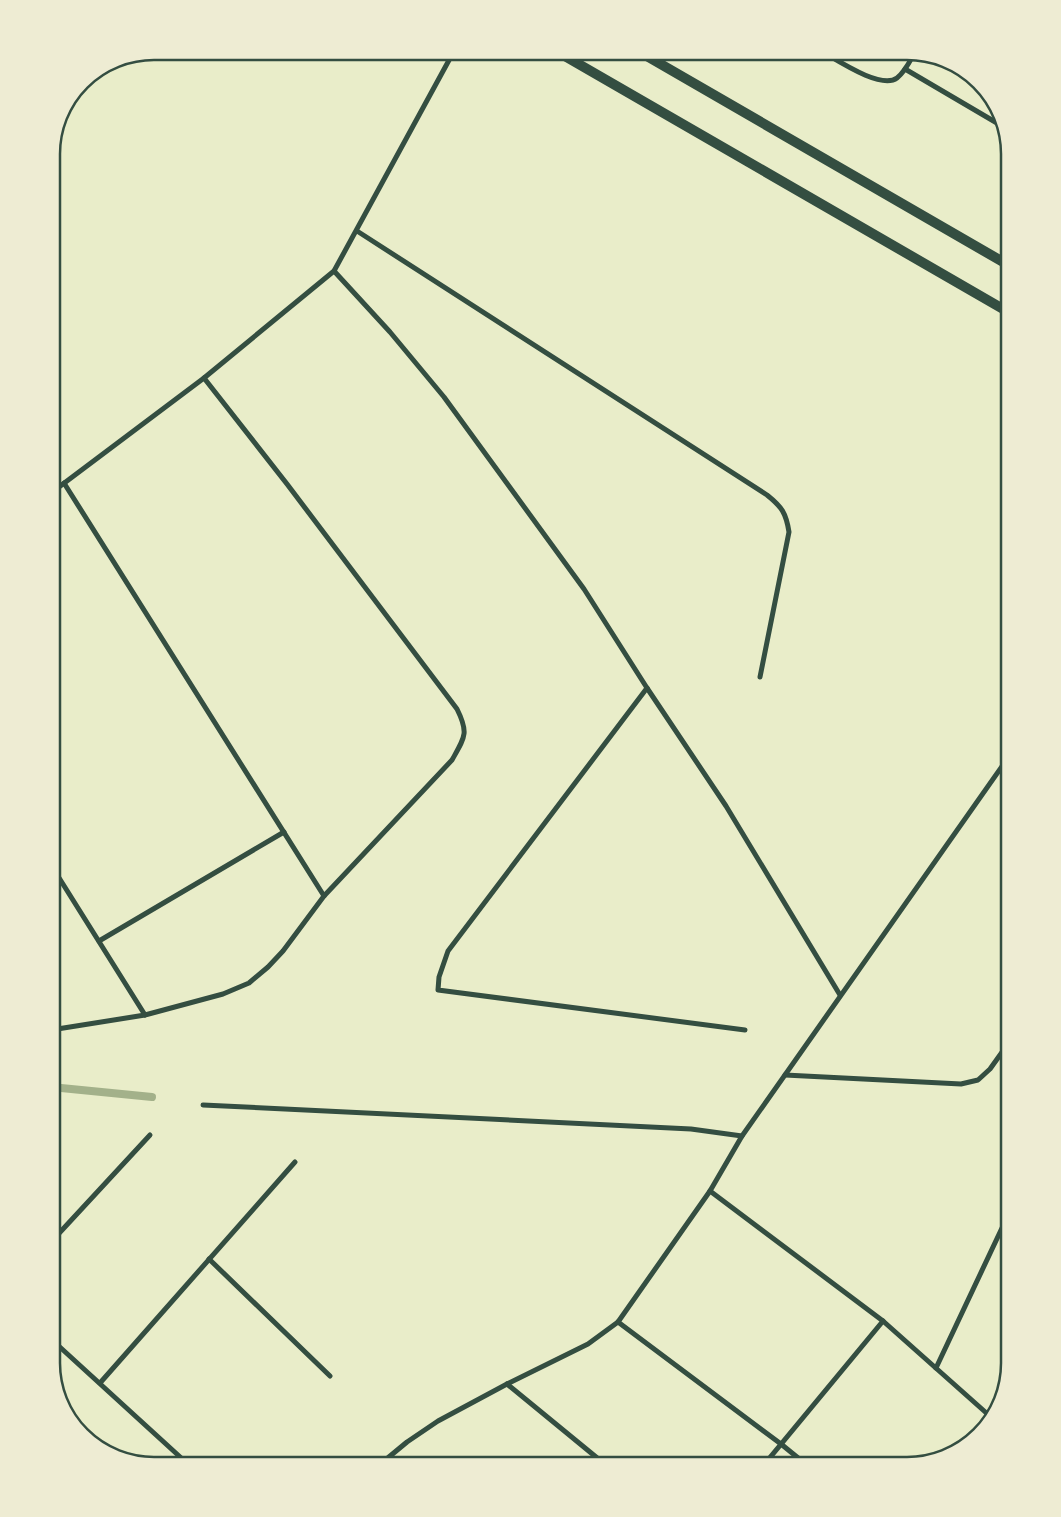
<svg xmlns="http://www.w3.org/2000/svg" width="1061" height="1517" viewBox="0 0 1061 1517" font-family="'Libre Baskerville',serif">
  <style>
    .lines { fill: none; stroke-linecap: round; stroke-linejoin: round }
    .stream { stroke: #a3b18a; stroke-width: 8 }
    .minor { stroke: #344e41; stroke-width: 5 }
    .secondary { stroke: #344e41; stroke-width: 10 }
    .rim { fill: none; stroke: #344e41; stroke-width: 2.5 }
  </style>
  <rect width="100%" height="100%" fill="#e9edc9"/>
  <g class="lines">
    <polyline class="stream" points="51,1087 152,1097"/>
    <g class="minor">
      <path d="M 821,51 C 837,60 881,90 897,78 C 905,72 910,61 915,52"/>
      <polyline points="905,69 1002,126"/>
      <path d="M 357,231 L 767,495 C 782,507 786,513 789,532 L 760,677"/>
      <polyline points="334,271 390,332 444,397 584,589 647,688 726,806 840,995"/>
      <polyline points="64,483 324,896"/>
      <polyline points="51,493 204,378 334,271 454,51"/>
      <polyline points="647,688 448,951 439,977 438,990 745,1030"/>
      <polyline points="51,865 145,1015"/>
      <polyline points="99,941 284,832"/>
      <path d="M 51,1030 L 145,1015 L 223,994 L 249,983 L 268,967 L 283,951 L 324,896 L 452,760 C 465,737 469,733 457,709 L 287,484 L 204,378"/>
      <polyline points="785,1075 961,1084 978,1080 990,1069 1010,1041"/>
      <polyline points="203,1105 691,1129 742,1136"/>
      <polyline points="710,1191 883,1321 992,1418"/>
      <polyline points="51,1242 150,1135"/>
      <polyline points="209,1259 330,1376"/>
      <polyline points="618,1322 781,1444 808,1466"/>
      <polyline points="51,1339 190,1466"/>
      <polyline points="936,1368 1010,1211"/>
      <polyline points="100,1383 295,1162"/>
      <polyline points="507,1384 607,1466"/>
      <polyline points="378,1466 407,1442 438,1421 507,1384 588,1344 618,1322 710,1191 742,1136 1010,755"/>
      <polyline points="593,1466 599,1459"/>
      <polyline points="763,1466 883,1321"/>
    </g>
    <g class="secondary">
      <polyline points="556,51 1010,313"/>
      <polyline points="638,51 1010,266"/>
    </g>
  </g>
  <path d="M0 0H1061V1517H0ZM154 60H907A94 94 0 0 1 1001 154V1363A94 94 0 0 1 907 1457H154A94 94 0 0 1 60 1363V154A94 94 0 0 1 154 60Z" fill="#eeecd3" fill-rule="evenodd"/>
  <path class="rim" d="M154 60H907A94 94 0 0 1 1001 154V1363A94 94 0 0 1 907 1457H154A94 94 0 0 1 60 1363V154A94 94 0 0 1 154 60Z"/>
</svg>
